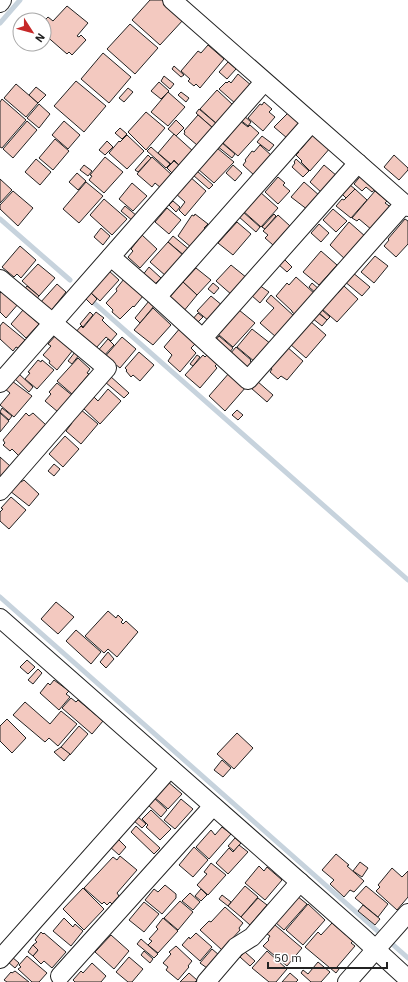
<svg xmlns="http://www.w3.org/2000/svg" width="408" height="982" viewBox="0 0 408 982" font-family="'IBM Plex Sans',sans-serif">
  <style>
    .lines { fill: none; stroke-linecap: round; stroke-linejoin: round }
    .stream { stroke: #c7d3dd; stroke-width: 5 }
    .building { fill: #f3c9c0; stroke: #222 }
    .minor-casing { stroke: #222; stroke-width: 20 }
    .minor { stroke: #fff; stroke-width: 18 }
  </style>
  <rect width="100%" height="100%" fill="#fff"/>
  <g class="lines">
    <g class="stream">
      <polyline points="0,23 20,0"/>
      <polyline points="0,219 70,280"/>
      <polyline points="93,302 408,580"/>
      <polyline points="0,597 408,958"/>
    </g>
  </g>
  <g class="building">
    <polygon points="150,0 163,0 184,19 160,45 132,20"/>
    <polygon points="67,6 88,23 77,36 79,37 81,35 86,40 72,55 69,52 67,54 44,34 44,21 48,17 53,21"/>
    <polygon points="130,24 158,48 135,74 107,49"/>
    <polygon points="208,45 224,59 200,88 196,84 194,86 188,81 190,79 181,71 198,51 201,53"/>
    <polygon points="103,53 131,77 109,103 81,79"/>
    <polygon points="228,62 236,69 227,79 219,72"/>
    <polygon points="174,66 184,75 181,77 172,69"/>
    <polygon points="238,74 252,86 236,104 219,89 226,82 227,83 229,81 231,83"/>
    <polygon points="164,76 174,84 170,89 161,81"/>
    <polygon points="76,81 106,106 84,132 54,106"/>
    <polygon points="159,82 169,91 161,99 151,91"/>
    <polygon points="16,84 38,103 26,117 4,98"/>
    <polygon points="36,87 46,95 38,103 29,95"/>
    <polygon points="128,88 133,92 124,102 119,98"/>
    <polygon points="217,90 233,105 217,124 200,109"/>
    <polygon points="168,92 185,107 168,126 151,112"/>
    <polygon points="181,92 189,98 186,102 178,95"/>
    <polygon points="2,99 26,120 2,148 0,147 0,102"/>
    <polygon points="264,102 272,109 269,112 275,117 263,131 248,118 260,104 262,105"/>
    <polygon points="39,104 50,114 39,128 27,118"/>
    <polygon points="199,109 218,125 214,129 196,113"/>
    <polygon points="146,112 165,128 146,150 128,132"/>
    <polygon points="288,113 299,123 287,138 274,127"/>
    <polygon points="198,115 214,129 197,145 184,134 185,132 184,131"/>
    <polygon points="243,115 251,122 248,126 239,119"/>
    <polygon points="176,120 184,128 176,136 168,129"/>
    <polygon points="27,121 37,130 13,158 3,149"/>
    <polygon points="64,121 80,135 68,149 52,135"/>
    <polygon points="240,121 248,127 250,125 259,133 238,156 223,143 230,135 228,134"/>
    <polygon points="120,128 127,134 122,139 115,133"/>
    <polygon points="314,131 331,147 310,171 301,162 302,161 296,155 299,152 295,149 298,146 301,149 311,137 308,134"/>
    <polygon points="174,134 194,152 180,166 174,160 171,164 158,153"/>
    <polygon points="127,135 144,151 127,169 109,153 119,141 120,142"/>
    <polygon points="262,136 274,145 269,151 257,142"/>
    <polygon points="55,139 69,151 53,170 39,158"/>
    <polygon points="107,141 113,147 105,155 99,150"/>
    <polygon points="221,142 235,154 232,158 217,146"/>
    <polygon points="260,145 272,156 255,176 243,165 246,161 245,160 252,151 254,152"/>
    <polygon points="151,147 170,164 166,168 147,151"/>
    <polygon points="217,148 234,162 214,183 198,169"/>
    <polygon points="148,155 151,158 138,172 135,170"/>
    <polygon points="394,155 408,168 408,170 399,180 384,167"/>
    <polygon points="105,157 123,172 104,193 89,180 92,176 90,175"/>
    <polygon points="152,157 172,175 161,188 155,183 152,187 137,174"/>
    <polygon points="36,159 51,172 40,185 25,172"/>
    <polygon points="296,159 309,171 303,177 292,167 295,163 294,162"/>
    <polygon points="174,161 181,167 174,175 167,168"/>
    <polygon points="84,165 92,171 88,176 80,170"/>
    <polygon points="233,165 242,173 235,181 226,173"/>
    <polygon points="324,165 337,176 322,193 310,182"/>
    <polygon points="197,171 213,185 209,189 193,175"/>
    <polygon points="77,173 86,181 78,190 69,182"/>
    <polygon points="362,174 377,188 372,192 366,187 362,191 354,184"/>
    <polygon points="189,176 206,191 185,216 179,210 185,202 174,192"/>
    <polygon points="278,177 285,183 283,185 290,191 278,204 265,192"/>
    <polygon points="0,179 12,190 0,203"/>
    <polygon points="86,182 103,196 79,223 63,209"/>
    <polygon points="304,182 320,196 308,210 291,197"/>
    <polygon points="132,183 147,196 133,211 119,199"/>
    <polygon points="350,185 355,189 346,198 342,194"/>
    <polygon points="355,189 367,200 351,218 336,206 342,199 344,200"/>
    <polygon points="13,191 33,208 18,226 0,209 0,205"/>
    <polygon points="375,191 387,201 385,203 392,208 372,230 359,219 357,221 352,218"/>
    <polygon points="260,192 278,208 261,227 242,210"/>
    <polygon points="104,199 127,219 112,235 90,215"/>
    <polygon points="173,201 180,207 176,212 169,205"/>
    <polygon points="125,206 137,216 133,221 121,211"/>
    <polygon points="167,208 181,220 169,234 155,222"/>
    <polygon points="333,209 347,221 336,232 323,220"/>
    <polygon points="242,211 260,227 256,232 238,216"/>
    <polygon points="195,214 208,224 204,228 206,230 192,248 178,236 192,215 194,216"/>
    <polygon points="274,214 276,216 265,229 262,227"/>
    <polygon points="278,215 290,226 273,245 265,238 268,235 263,231"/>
    <polygon points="405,219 408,221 408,244 396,257 384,246 389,240 388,239"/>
    <polygon points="237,222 251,234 233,255 218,243"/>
    <polygon points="349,222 366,237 346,260 330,245"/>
    <polygon points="319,224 329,233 321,242 311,233"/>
    <polygon points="101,228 110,236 103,245 94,237"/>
    <polygon points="142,235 157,249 140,268 128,257 133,251 131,249"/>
    <polygon points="173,236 190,250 185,256 168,242"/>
    <polygon points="168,242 184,256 166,276 150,262"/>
    <polygon points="20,246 36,260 21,278 17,274 14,277 2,267"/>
    <polygon points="321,251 337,265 319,285 303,272"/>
    <polygon points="375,256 388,266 374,283 361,272"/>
    <polygon points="283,258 292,267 287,272 278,264"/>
    <polygon points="38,264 55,278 39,296 22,281"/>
    <polygon points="231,265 247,278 232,295 216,281"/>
    <polygon points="149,267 161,278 153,286 142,276"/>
    <polygon points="196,268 211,280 197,295 183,282"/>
    <polygon points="108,270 119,280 100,301 89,291"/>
    <polygon points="352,272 370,287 362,296 344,281"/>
    <polygon points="296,277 315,294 296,315 292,312 292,311 276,296 287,283 289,285"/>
    <polygon points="124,279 143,296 134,307 133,306 120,319 112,312 113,310 106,303 117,291 116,289"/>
    <polygon points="183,282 197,295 183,312 168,299"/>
    <polygon points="213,283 219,288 214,294 208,289"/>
    <polygon points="312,283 320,290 317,294 309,287"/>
    <polygon points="57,284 66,292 50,312 40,303"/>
    <polygon points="259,285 269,292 260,303 251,295"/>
    <polygon points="27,286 39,296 35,301 23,291"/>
    <polygon points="344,286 358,299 337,322 322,309 336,291 338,293"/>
    <polygon points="3,290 19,303 6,318 0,312 0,293"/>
    <polygon points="88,290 97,299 92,305 83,296"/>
    <polygon points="271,295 295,317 276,337 260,323 274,308 266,301"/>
    <polygon points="211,296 223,306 209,321 197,311"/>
    <polygon points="149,301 154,306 140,323 135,318"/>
    <polygon points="153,308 171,325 153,345 134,330"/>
    <polygon points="23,310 39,324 26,338 11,324"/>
    <polygon points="239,310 255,323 233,347 218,334"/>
    <polygon points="322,310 330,317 327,320 317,311"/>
    <polygon points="90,312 93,315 83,327 80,324"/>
    <polygon points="96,312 104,318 102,320 107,325 117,334 111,341 106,337 96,348 75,333 81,326 83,328"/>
    <polygon points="317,312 327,320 322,326 312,318"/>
    <polygon points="198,313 203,317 196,324 192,320"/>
    <polygon points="310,321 326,335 306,358 290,344"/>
    <polygon points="3,322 25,340 18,348 16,347 13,351 0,339 0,326"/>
    <polygon points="181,327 197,342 191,348 196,353 180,372 168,361 172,355 164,347"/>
    <polygon points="252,329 271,344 255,362 237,347"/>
    <polygon points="56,335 73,350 57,370 49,363 50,361 43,355 51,346 48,344"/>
    <polygon points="219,336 233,348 229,353 215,341"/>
    <polygon points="122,337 136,349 120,368 110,360 103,359"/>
    <polygon points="108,339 114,345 102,358 96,353"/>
    <polygon points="286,346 303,361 287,380 281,376 278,379 270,372 272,369 269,366"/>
    <polygon points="236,347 251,360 250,361 254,364 250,367 245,367 230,354"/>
    <polygon points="75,352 79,355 72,364 68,361"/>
    <polygon points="139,352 154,365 140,381 133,375 131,377 126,371 127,370 125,368"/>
    <polygon points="197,355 200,357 193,366 190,364"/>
    <polygon points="203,355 205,357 207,355 217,364 215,366 217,368 200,388 185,375"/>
    <polygon points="78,358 90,369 87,373 89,374 72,394 57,381"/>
    <polygon points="38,360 41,362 42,360 54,370 37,389 25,379 30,373 28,372"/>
    <polygon points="230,372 246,387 225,411 209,396"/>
    <polygon points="18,373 33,387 29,392 14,378"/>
    <polygon points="110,376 129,393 124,398 105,382"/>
    <polygon points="12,381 32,396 14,417 0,405 10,393 5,389"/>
    <polygon points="257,381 273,395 267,402 251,388"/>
    <polygon points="57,383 73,396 58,412 45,401 51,394 49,392"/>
    <polygon points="108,389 121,401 100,424 83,408 93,396 98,401"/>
    <polygon points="2,408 12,416 9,420 0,412"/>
    <polygon points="80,409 98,424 81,444 66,431 72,423 69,421"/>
    <polygon points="237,410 243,415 238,420 232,415"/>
    <polygon points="0,413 9,421 0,432"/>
    <polygon points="26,413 29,416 33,413 46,425 19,456 12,449 10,451 3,445 5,443 3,440"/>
    <polygon points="65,436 79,449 63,467 49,454"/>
    <polygon points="0,457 10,466 0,478"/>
    <polygon points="54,464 60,469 54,476 48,471"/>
    <polygon points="19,480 21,482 24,480 39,494 29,506 10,491"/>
    <polygon points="11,497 26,510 9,529 0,521 0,512 3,509 1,508"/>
    <polygon points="56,602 74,617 58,634 41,619"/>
    <polygon points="108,611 116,618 118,615 123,620 121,622 123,624 126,621 138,632 117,657 108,649 104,653 85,636"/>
    <polygon points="76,630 101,652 91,664 66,641"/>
    <polygon points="108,652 114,659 106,668 100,662"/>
    <polygon points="27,660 35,667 28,674 20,667"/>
    <polygon points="38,669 42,673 33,684 28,680"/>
    <polygon points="54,680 69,691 66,694 70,697 59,710 40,693 48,683 50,685"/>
    <polygon points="71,698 76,702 78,700 103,721 92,734 62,708"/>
    <polygon points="25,702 50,724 61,711 77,724 58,746 49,738 45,742 13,715"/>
    <polygon points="7,719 26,738 12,753 0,741 0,726"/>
    <polygon points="79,726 88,734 70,755 61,747"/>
    <polygon points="237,733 253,748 234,769 217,754"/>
    <polygon points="61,747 70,754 64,761 54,752"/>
    <polygon points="222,760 231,768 223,777 214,770"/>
    <polygon points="167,781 182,794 168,809 154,797"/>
    <polygon points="153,797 167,810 161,817 147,804"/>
    <polygon points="181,799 193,809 175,829 164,820"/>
    <polygon points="151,810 171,829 160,840 146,827 148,825 142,819"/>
    <polygon points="137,816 146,824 142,828 133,820"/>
    <polygon points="136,826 160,848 154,854 131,832"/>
    <polygon points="222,827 231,834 209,859 196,847 211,830 215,835"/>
    <polygon points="117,838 126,847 119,855 109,846"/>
    <polygon points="235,838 241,843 234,851 228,846"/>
    <polygon points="239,845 248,852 228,874 216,863 229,848 233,852"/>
    <polygon points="194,847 208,860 193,877 179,865"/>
    <polygon points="336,854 349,865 347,866 364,881 354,892 350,890 344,897 330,884 334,880 322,870"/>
    <polygon points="120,856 137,870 117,893 119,896 112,904 110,902 107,905 104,902 102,904 84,888 113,857 117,860"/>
    <polygon points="360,862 368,868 362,877 353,871"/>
    <polygon points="211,863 226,875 208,895 197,885 207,874 204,872"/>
    <polygon points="259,866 264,871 267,867 282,880 265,900 245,883"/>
    <polygon points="392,868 402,877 408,871 408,897 397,910 376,891 380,887 378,885"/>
    <polygon points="165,885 176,894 176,898 162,914 145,900 154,889 158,892"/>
    <polygon points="245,886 258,897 241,917 228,906"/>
    <polygon points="366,886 388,904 378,917 355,898"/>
    <polygon points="83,888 104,909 84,930 63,909"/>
    <polygon points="201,889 207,895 201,901 195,896"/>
    <polygon points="190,893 200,902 193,910 182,901"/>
    <polygon points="222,895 231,902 228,906 219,899"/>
    <polygon points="297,896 307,904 284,930 275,922"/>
    <polygon points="258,898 267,905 250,925 241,917"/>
    <polygon points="180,901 193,912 178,930 164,918"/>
    <polygon points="144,902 159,914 144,932 129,920"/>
    <polygon points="308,904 325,920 303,945 286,930"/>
    <polygon points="363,905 380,919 375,925 358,911"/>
    <polygon points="225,907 243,923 239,928 240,930 222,950 200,930 209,921 211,922"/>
    <polygon points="64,918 73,927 75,924 83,931 71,946 53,931"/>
    <polygon points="163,918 178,931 158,953 148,945 152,941 149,939 158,929 156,927"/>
    <polygon points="332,923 353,941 351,943 355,946 337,967 339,969 336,973 305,947 318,932 321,935"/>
    <polygon points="275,925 302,948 287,966 263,946 269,940 268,939 270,936 267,934"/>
    <polygon points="41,932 43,934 44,933 66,952 52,968 44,961 41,964 33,956 38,950 33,945 37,942 35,940"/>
    <polygon points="196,933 212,947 200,961 182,945 189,937 190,939"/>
    <polygon points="111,935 129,951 114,969 95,952"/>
    <polygon points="141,939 158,954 154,958 137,944"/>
    <polygon points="33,945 38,950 33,956 28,952"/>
    <polygon points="176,946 192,961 188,966 189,967 178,980 166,970 168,967 163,963 171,954 169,952"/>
    <polygon points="212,949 219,955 207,968 200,963"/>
    <polygon points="144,951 153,959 150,963 141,955"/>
    <polygon points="267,951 287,969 276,982 269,982 252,968"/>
    <polygon points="245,952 255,961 250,966 240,957"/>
    <polygon points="27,956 47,973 39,982 32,982 18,969 21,967 19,965"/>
    <polygon points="12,957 19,963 15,968 8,962"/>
    <polygon points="129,957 143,969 132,982 128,982 116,972"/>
    <polygon points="318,962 330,972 321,982 311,982 301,973 303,970 308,974"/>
    <polygon points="92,963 106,976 101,982 75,982 73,980 81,971 83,973"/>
    <polygon points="15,971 29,982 7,982 4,980 11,972 12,973"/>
    <polygon points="189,973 197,980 195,982 180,982"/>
    <polygon points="290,973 298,980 296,982 282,982"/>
  </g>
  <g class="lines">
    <defs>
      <g id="minor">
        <polyline points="172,0 408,207"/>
        <polyline points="0,3 2,0"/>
        <polyline points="111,257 157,297 248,380 404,204"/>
        <polyline points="0,279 107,368 0,491"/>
        <polyline points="157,297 311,123"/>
        <polyline points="203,338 358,163"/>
        <polyline points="0,383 264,82"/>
        <polyline points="0,618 360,935 408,979"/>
        <polyline points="0,959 170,768"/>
        <polyline points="60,976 213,806"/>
        <polyline points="206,982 236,947 252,937 300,882"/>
        <polyline points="347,982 408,913"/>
      </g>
    </defs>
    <use href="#minor" class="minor-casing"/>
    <use href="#minor" class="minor"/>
  </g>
  <g transform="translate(32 32) rotate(126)"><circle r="19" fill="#ffffff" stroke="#a7a7a7"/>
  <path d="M0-3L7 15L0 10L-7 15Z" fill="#c62828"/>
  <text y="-6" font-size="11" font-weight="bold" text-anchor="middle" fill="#222222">N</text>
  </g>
  <path d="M268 962v6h119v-6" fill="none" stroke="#222222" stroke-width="2"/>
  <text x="274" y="962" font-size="12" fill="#222222" stroke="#ffffff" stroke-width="3" paint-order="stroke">50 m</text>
</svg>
